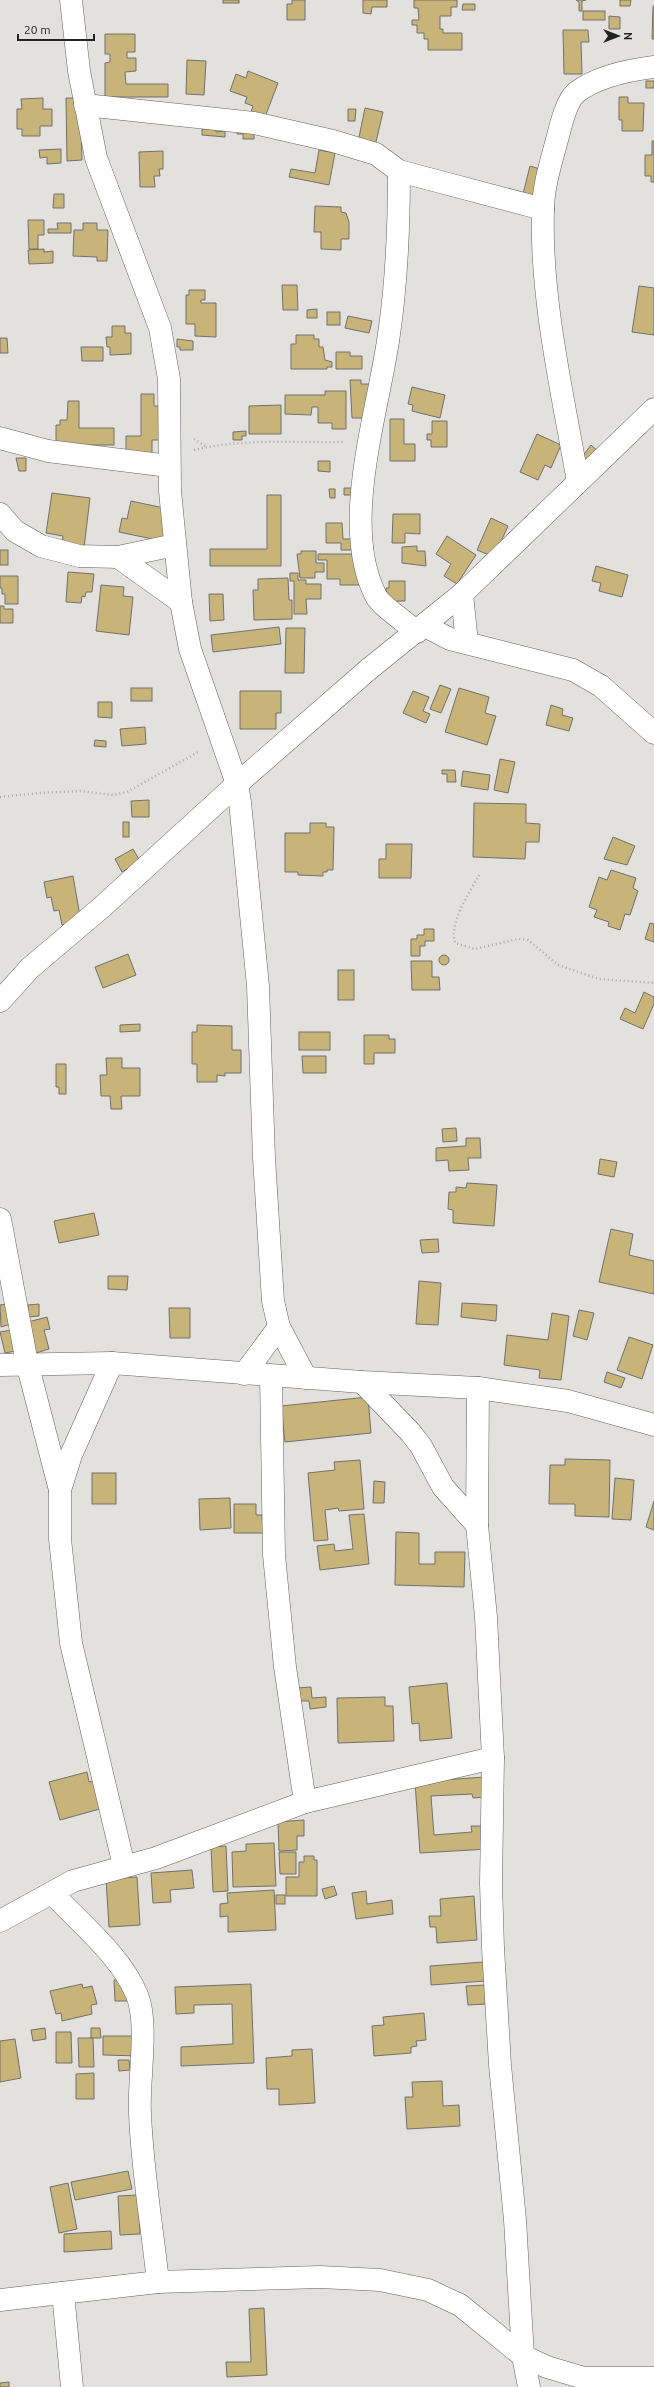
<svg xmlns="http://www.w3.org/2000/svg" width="654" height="2387" viewBox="0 0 654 2387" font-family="Ubuntu,sans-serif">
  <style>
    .building { fill: #c8b479; stroke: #71706d }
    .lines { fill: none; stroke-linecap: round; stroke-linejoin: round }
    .minor-casing { stroke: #63625f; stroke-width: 23 }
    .path { stroke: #a9a8a5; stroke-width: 2.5; stroke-dasharray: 1 3; stroke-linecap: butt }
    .minor { stroke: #fff; stroke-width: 22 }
  </style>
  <rect width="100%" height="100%" fill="#e3e1de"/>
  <g class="building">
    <rect x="223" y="0" width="16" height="3"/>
    <polygon points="292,0 305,0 305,20 287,20 287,4 292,4"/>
    <polygon points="363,0 387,0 387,7 372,7 371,14 363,13"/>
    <polygon points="414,0 457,0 457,7 451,7 451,16 440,16 440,29 443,29 443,33 462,33 462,50 428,50 428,39 424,39 424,33 417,33 417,25 412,25 412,20 419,20 418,8 414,8"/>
    <polygon points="576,0 586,0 582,1 582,11 579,11 579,2"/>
    <polygon points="620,0 631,0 630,6 620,6"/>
    <polygon points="463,4 475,4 475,10 462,10"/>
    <polygon points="653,6 654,6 654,39 652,39"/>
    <rect x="583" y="11" width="22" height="9"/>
    <polygon points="609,16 620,17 620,29 609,29"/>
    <polygon points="563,30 588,30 589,42 581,42 582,74 564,74"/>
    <polygon points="105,34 135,34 135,52 127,52 127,58 136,58 136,71 125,72 126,84 168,84 168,97 105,97 105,63 110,62 110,54 105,54"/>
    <polygon points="187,60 206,61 204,95 186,94"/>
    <polygon points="248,71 278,83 265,117 251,112 253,106 245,103 247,97 230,91 236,74 246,78"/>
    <rect x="646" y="81" width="8" height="7"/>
    <polygon points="619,97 628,97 628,103 644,103 643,131 622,131 622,120 619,120"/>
    <polygon points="43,98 43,109 52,109 52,126 40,126 40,136 22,136 22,129 17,129 17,109 22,109 21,99"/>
    <polygon points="66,98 80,98 82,160 67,161"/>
    <polygon points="365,108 383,112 375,146 358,142"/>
    <polygon points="348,109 356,109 355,121 348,121"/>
    <polygon points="215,121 216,132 225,131 225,137 202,135 202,129 210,129"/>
    <polygon points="237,132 254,132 254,139 243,139 243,134 237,134"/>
    <polygon points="652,141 654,141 654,182 651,182 651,176 645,176 645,155 652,155"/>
    <polygon points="61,149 61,163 47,164 47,157 40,158 39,150"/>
    <polygon points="319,150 335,153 329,185 289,177 291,169 315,173"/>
    <polygon points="163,151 163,169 159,169 160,176 154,176 155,187 140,187 139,152"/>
    <polygon points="530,166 540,169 532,201 522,198"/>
    <polygon points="54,194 64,194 64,208 53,208"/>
    <polygon points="315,206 341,207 341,212 346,213 349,222 349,239 341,239 341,250 321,249 321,232 314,232"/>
    <polygon points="28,220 44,220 44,235 38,235 38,249 29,249"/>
    <polygon points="57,223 71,223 71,233 48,233 48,229 58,229"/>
    <polygon points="83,223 97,223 97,230 108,230 107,261 97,261 97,257 73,256 74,230 83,230"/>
    <polygon points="44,249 44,252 53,251 53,263 29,264 28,250"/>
    <polygon points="282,285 297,285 298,310 283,310"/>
    <polygon points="639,286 654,288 654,335 632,332"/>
    <polygon points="189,290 205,290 205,300 201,300 201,303 216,303 216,337 195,336 195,324 186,324 186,295 189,295"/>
    <polygon points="317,309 317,318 307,318 307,310"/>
    <rect x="327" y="312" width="13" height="13"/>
    <polygon points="348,316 372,321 369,333 345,328"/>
    <polygon points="112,326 125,326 125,333 131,333 131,354 110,355 110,347 107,347 106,337 112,337"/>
    <polygon points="296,335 314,335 314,339 319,339 319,347 323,347 325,360 332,362 332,367 327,367 327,369 291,369 291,344 296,344"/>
    <polygon points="0,338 7,338 8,353 0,353"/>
    <polygon points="177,339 193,341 193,350 180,350 180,347 177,347"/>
    <polygon points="81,347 103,347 103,361 82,361"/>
    <polygon points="336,352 350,352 350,356 362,356 362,369 336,369"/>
    <polygon points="350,380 361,380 361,384 371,384 371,418 352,418"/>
    <polygon points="412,387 445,395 440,418 412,411 413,405 408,404"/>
    <polygon points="325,391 346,391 346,429 332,429 332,423 318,423 318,407 312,407 311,415 285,414 285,395 325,395"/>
    <polygon points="141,394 154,394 154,406 161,406 161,440 152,440 152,453 126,452 126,436 141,436"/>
    <polygon points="68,401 79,401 79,428 114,428 114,445 56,445 56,425 60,425 60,420 67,420"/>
    <polygon points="281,405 281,434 249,434 249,406"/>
    <polygon points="390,419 404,419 404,444 415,444 415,461 390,461"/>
    <polygon points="432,421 447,421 447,447 431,447 431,440 427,440 427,434 432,434"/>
    <polygon points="246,431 246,436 242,436 242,440 233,440 233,432"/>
    <polygon points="537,434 561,445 551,468 545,465 538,480 520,472"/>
    <polygon points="591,445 599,452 587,463 581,458"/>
    <polygon points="16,458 26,458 26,471 19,471"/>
    <polygon points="318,461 330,461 330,472 318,471"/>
    <polygon points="344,488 356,488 357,495 344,495"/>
    <polygon points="329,489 335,489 335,498 330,498"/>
    <polygon points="52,493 90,498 84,548 62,545 63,536 46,533"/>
    <polygon points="267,495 281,495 281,566 210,566 210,549 267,549"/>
    <polygon points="131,501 164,508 167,520 162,541 119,532 122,518 127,519"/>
    <polygon points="393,514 420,514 420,534 405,533 405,543 392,543"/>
    <polygon points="491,518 508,526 494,557 477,550"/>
    <polygon points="326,523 342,523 343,539 359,539 359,550 341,550 341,543 326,543"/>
    <polygon points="447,536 476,555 457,584 444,576 451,564 436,554"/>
    <polygon points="417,546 417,551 425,551 426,566 402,563 402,547"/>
    <rect x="0" y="550" width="8" height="15"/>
    <polygon points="301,551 316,551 316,563 324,563 324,572 315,572 315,578 300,578 297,554 301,554"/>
    <polygon points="318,554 359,554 359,585 340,585 340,579 327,579 327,560 318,560"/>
    <polygon points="596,566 628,575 622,597 599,591 601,583 592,581"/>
    <polygon points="68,572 94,574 92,592 86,592 85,597 82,596 81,603 66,602"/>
    <polygon points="290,573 298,573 298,580 306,580 306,584 321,584 321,599 306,599 307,614 294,614 294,581 290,581"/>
    <polygon points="0,576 18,576 18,604 5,604 5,594 2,594 2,588 0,588"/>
    <polygon points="288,578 289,600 292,600 292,619 254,620 253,590 258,590 258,579"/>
    <polygon points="389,581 405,581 405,601 397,601 397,609 386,601 386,588 389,588"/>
    <polygon points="101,585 124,587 123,596 133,597 129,635 96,631"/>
    <polygon points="209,594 223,594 224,620 210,621"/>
    <polygon points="0,606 4,606 4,609 13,609 13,623 0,623"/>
    <polygon points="279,627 281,644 213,652 211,635"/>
    <polygon points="286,628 305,628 304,673 285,673"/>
    <polygon points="440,685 451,689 441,713 430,709"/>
    <rect x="131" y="688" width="21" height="13"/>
    <polygon points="459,688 489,697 485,713 496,716 487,745 445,732"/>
    <polygon points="240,691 281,691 281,713 276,713 276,729 240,729"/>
    <polygon points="413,691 429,697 423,711 430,714 426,723 403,713"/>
    <polygon points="98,702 112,702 112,718 98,717"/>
    <polygon points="551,705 563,709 562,715 573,718 569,731 546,725"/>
    <polygon points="145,727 146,744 122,746 120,729"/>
    <polygon points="95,740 106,741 106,747 94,746"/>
    <polygon points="500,759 515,762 508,793 494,790"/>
    <polygon points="442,770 455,770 456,782 447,782 447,774 442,774"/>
    <polygon points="463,771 490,775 488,790 461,786"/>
    <polygon points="149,800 149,817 132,817 131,801"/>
    <polygon points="474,803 526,804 526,823 540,824 539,842 526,842 525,859 473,857"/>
    <rect x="123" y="822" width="6" height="15"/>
    <polygon points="310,823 326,823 326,827 334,827 333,870 327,870 327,872 323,872 323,876 298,875 298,872 285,872 285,833 310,833"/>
    <polygon points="613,837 635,846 627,865 604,859"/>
    <polygon points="386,844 412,844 411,878 379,878 379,859 386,859"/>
    <polygon points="133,849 140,861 122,872 115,859"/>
    <polygon points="611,870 636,878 633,888 638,891 630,915 625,914 620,930 608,926 609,922 594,917 597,910 589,907 599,877 607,880"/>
    <polygon points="73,876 81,922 62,925 59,910 54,911 51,897 47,898 44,882"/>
    <polygon points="650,923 654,924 654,942 645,939"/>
    <polygon points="424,929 434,929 434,941 425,941 425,946 420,946 420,956 411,956 411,939 417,939 417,935 424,935"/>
    <polygon points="128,954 136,975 103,988 95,967"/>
    <circle cx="444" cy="960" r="5"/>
    <polygon points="411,961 432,961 432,977 439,977 440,990 412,990"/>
    <rect x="338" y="970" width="16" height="30"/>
    <polygon points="644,992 654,997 654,1004 643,1029 620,1019 625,1008 635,1013"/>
    <polygon points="140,1024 140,1031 120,1032 120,1025"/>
    <polygon points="197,1025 232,1026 232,1050 241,1050 241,1073 225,1073 225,1076 217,1075 217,1082 197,1082 197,1064 192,1064 192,1032 197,1032"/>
    <rect x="299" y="1032" width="31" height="18"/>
    <polygon points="364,1035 389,1035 389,1039 395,1039 395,1053 374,1053 374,1064 364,1064"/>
    <polygon points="302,1056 326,1056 326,1073 303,1073"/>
    <polygon points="106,1058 122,1058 122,1068 140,1068 140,1096 121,1096 122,1109 111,1109 110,1096 101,1096 100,1075 107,1075"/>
    <polygon points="56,1064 66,1064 66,1094 59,1094 59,1087 56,1087"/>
    <polygon points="456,1128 457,1141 443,1142 442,1129"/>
    <polygon points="466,1138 480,1138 481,1158 468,1158 469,1170 449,1171 448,1160 436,1161 436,1148 466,1146"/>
    <polygon points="600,1159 617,1162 614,1177 598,1174"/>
    <polygon points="467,1183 497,1185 494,1226 453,1223 453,1210 448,1209 449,1192 456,1192 456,1187 466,1188"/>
    <polygon points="94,1213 99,1235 59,1243 54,1221"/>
    <polygon points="611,1229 633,1234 629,1255 654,1261 654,1294 599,1282"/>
    <polygon points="438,1239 439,1252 422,1253 420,1240"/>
    <polygon points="108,1276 128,1276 127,1290 108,1289"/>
    <polygon points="419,1281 441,1283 438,1325 416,1324"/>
    <polygon points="462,1303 497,1305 496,1321 461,1317"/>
    <polygon points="7,1304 11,1324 1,1327 0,1305"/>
    <polygon points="39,1304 39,1316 28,1317 28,1305"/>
    <polygon points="169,1308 190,1308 190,1338 170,1338"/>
    <polygon points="579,1310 594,1313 587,1340 573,1336"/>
    <polygon points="552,1313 569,1316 561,1380 539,1378 540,1370 504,1365 507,1335 548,1340"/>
    <polygon points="47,1317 50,1329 44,1330 49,1349 36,1353 28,1322"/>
    <polygon points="11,1330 16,1351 5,1353 0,1332"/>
    <polygon points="629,1337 653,1345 642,1379 617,1370"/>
    <polygon points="607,1372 625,1378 621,1388 604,1382"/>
    <polygon points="368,1397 371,1433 285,1442 281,1406"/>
    <polygon points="565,1459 610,1460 609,1517 575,1516 575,1504 549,1504 550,1465 565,1465"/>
    <polygon points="360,1460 364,1509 339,1511 338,1508 325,1510 328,1540 314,1541 308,1473 335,1470 334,1462"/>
    <rect x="92" y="1473" width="24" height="31"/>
    <polygon points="615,1478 634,1480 631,1520 612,1519"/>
    <polygon points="374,1481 385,1482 384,1503 373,1503"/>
    <polygon points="230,1498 231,1528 200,1530 199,1499"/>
    <polygon points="654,1501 654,1530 646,1527"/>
    <polygon points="234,1504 256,1504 256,1515 262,1515 263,1533 234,1533"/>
    <polygon points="364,1514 369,1564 320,1570 317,1546 334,1544 335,1551 353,1549 349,1515"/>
    <polygon points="396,1532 419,1533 419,1564 435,1564 435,1552 465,1552 464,1587 395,1585"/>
    <polygon points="447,1683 452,1738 420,1741 419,1723 412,1724 409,1687"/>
    <polygon points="311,1687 312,1698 326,1697 326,1707 310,1709 309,1701 298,1701 297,1688"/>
    <polygon points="385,1697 385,1706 393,1706 394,1741 338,1743 337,1698"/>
    <polygon points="87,1772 89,1782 100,1779 107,1807 60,1820 49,1782"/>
    <polygon points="484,1777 486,1797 473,1798 472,1794 431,1796 434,1835 472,1832 471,1826 486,1826 488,1849 420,1853 415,1782"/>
    <polygon points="304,1820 304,1836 297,1836 297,1850 279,1851 278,1822"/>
    <polygon points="274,1843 276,1886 233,1887 232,1852 246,1851 246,1844"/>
    <polygon points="226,1846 228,1891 213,1892 211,1847"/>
    <polygon points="279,1852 296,1852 296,1874 280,1874"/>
    <polygon points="304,1856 314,1856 314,1860 317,1860 317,1896 286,1896 286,1877 299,1877 299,1862 304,1862"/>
    <polygon points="192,1870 194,1888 170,1890 171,1902 153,1903 151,1873"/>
    <polygon points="137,1877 140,1925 109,1927 106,1879"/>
    <polygon points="334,1886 337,1895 325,1899 322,1889"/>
    <polygon points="274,1890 276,1930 228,1932 228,1916 220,1917 220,1904 228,1903 227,1893"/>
    <polygon points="366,1891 367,1904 392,1900 393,1914 356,1919 352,1893"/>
    <rect x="276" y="1895" width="9" height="9"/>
    <polygon points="474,1896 477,1940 437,1943 436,1927 430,1927 429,1916 441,1916 440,1899"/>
    <polygon points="484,1962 485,1981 431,1985 430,1966"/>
    <polygon points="128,1979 129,2001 115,2001 114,1980"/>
    <polygon points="82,1984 83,1988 92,1986 97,2004 91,2005 92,2014 62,2021 61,2013 56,2014 50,1991"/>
    <polygon points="251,1984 254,2063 181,2066 181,2047 233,2044 232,2004 194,2005 194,2013 176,2014 175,1987"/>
    <polygon points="486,1985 487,2004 468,2005 466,1986"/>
    <polygon points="424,2013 426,2040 416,2041 417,2046 411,2047 411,2053 374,2056 372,2026 384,2025 383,2017"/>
    <polygon points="45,2028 46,2039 33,2041 31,2030"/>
    <polygon points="91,2028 100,2028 101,2038 91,2038"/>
    <polygon points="56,2032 71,2032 72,2063 56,2063"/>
    <polygon points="103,2036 140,2036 140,2056 103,2055"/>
    <polygon points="78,2038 93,2038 94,2067 79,2067"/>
    <polygon points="15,2039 21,2078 0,2082 0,2041"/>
    <polygon points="312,2049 315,2103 279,2105 279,2089 267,2089 266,2058 292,2056 292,2050"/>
    <polygon points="118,2060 129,2060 130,2070 119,2071"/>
    <polygon points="94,2073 94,2099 76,2099 76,2074"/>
    <polygon points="442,2081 443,2106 459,2105 460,2126 407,2129 405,2097 413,2097 412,2082"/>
    <polygon points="128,2171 132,2189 75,2200 71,2182"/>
    <polygon points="68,2183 77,2229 59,2233 50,2187"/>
    <polygon points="138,2195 140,2234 120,2235 118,2196"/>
    <polygon points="111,2231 112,2249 64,2252 64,2234"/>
    <polygon points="264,2308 267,2375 227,2377 226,2362 251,2362 249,2309"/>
    <polygon points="9,2382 9,2387 0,2387 0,2383"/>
  </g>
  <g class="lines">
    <defs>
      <g id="minor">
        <polyline points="71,0 79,71 96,158 160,328 169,379 170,491 181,602 190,649 237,784 240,802 258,986 264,1158 273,1301 279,1327 306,1378"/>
        <polyline points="85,105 254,123 333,141 376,154 399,171 543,209"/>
        <path d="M 399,171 C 399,226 397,280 389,334 C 379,410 339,525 376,596 C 380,605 408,624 417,632"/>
        <polyline points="0,438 48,451 169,466"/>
        <path d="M 578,482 C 563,396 540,297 543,210 C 543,186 552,159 558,136 C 561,124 567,99 577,92 C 597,77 630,70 654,67"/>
        <polyline points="0,514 15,531 41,546 79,556 118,557 175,545"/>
        <polyline points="118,557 181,602"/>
        <polyline points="462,594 467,643"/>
        <polyline points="425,626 450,639 573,670 601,686 654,733"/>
        <polyline points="0,1001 30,968 102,907 237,784 369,669 462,594 654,409"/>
        <polyline points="0,1219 27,1363 60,1490"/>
        <polyline points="112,1363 71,1455 60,1490 60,1539 71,1643 124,1866"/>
        <polyline points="0,1365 112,1363 362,1382 478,1388 568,1401 654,1425"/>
        <polyline points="244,1374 279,1327"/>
        <polyline points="271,1376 274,1555 285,1667 305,1802"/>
        <polyline points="362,1382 410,1432 421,1446 443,1487 477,1525"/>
        <polyline points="478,1388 477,1525 486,1617 493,1758 491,1884 493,1948 500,2065 515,2220 523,2356 529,2387"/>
        <path d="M 52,1893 C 81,1924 121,1956 137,1995 C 149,2024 138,2081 140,2113 C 142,2169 152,2226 158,2282"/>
        <polyline points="0,1921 73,1881 156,1858 305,1802 493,1758"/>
        <polyline points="63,2293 72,2387"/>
        <polyline points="0,2300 158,2282 320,2277 380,2280 428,2290 460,2305 523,2356 547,2367 584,2378 654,2378"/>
      </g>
    </defs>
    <use href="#minor" class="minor-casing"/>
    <g class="path">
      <polyline points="194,439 207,447"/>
      <path d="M 194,450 C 243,438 294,443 344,442"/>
      <polyline points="0,797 39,793 80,791 113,795 127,792 200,751"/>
      <path d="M 479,875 C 469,894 449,922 455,943 L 475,949 L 518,939 L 528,940 L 558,965 L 599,979 L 654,983"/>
    </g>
    <use href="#minor" class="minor"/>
  </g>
  <g transform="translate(618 36) rotate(90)" stroke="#e3e1de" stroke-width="3" paint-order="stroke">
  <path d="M0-3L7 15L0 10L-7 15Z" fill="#232321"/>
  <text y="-6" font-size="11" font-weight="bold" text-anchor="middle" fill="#232321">N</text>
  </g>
  <path d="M18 34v6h76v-6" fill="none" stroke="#232321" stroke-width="2"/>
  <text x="24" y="34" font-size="12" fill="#232321" stroke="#e3e1de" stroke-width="3" paint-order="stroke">20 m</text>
</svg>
